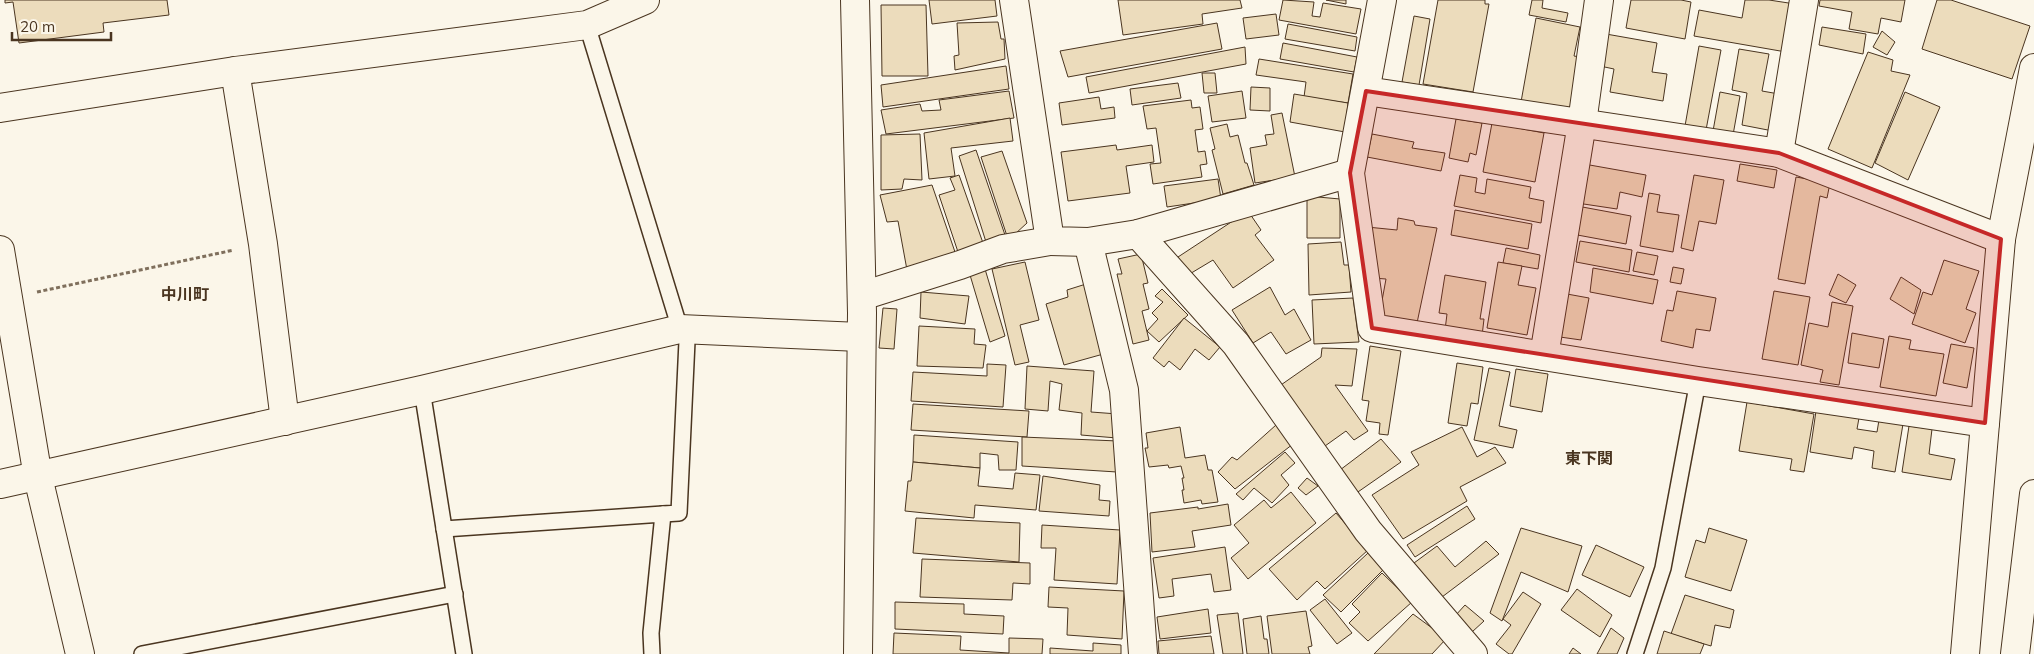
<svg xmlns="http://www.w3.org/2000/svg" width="2034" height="654" viewBox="0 0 2034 654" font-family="Mulish,'Noto Sans JP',sans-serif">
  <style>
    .building { fill: #ecdcbc; stroke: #4a3520 }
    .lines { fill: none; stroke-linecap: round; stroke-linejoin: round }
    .service-casing { stroke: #4a3520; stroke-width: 18 }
    .minor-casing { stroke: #4a3520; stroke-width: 30 }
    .tertiary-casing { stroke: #4a3520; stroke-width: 30 }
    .primary-casing { stroke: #4a3520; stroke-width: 30 }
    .path { stroke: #7f6f5c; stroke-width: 3; stroke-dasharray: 4 2.5; stroke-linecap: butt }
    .service { stroke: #fbf6e9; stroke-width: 15 }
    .minor { stroke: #fbf6e9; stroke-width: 28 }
    .tertiary { stroke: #fbf6e9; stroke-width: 28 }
    .primary { stroke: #fbf6e9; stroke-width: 28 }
    .marked { fill: #c62828; fill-opacity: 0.2; stroke: #c62828; stroke-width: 4; stroke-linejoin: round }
    .labels { text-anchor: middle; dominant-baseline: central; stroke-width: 4; stroke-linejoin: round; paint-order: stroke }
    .neighbourhood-label { font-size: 16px; font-weight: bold; fill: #4a3520; stroke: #fbf6e9 }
  </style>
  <rect width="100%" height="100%" fill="#fbf6e9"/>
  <g class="building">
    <polygon points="5,0 167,0 169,15 103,23 104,32 19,43 13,2 5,3"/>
    <polygon points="929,0 995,0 997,16 932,24"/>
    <polygon points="1118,0 1240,0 1242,8 1202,14 1203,24 1123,35"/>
    <polygon points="1283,0 1314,2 1312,16 1320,17 1323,3 1361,9 1356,34 1279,20"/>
    <polygon points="1326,0 1346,0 1346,4"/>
    <polygon points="1438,0 1485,0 1485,4 1489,4 1473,92 1423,84"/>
    <polygon points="1532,0 1543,0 1542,8 1568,13 1566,22 1529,15"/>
    <polygon points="1631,0 1681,0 1691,2 1685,39 1626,28"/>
    <polygon points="1745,0 1769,0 1795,4 1786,52 1694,36 1699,10 1742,18"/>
    <polygon points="1820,0 1905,0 1901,22 1881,18 1878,34 1849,29 1852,12 1819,6"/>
    <polygon points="1937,0 1951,0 2030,26 2012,79 1922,49"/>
    <polygon points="881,5 926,5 928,76 882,76"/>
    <polygon points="1276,14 1279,35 1246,39 1243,18"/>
    <polygon points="1414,16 1430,19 1419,85 1402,82"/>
    <polygon points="1536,18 1580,27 1574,56 1580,57 1571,110 1521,102"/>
    <polygon points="998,22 1001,39 1004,39 1005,59 955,70 954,56 959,55 957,23"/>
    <polygon points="1217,23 1222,49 1068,77 1060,51"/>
    <polygon points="1288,24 1357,37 1355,51 1285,39"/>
    <polygon points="1822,27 1866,34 1863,54 1819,45"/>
    <polygon points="1882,31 1895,42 1887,55 1873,47"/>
    <polygon points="1606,34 1657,43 1652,72 1667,74 1663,101 1610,92 1614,69 1600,66"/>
    <polygon points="1283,43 1357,57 1354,72 1280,59"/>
    <polygon points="1699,46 1721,50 1706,130 1685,126"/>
    <polygon points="1245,47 1246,64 1089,93 1086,77"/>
    <polygon points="1739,49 1769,54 1762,91 1779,94 1773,131 1742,125 1747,93 1732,90"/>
    <polygon points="1868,52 1893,60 1891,71 1910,75 1872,168 1828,149"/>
    <polygon points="1259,59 1353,74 1348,103 1304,97 1306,82 1256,75"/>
    <polygon points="1006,66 1009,89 883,107 881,85"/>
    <polygon points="1202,73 1215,73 1217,93 1204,93"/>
    <polygon points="1178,83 1181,98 1132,105 1130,89"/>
    <polygon points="1251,87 1270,88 1270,111 1250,110"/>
    <polygon points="1009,91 1014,118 886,134 881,110 920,104 922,111 941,110 939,100"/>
    <polygon points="1242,91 1246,118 1212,122 1208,96"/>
    <polygon points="1720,92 1740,96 1733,135 1713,131"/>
    <polygon points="1905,92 1940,107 1908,180 1875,163"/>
    <polygon points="1294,94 1348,103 1345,132 1290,122"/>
    <polygon points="1099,97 1101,109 1114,107 1115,118 1062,125 1059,103"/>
    <polygon points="1191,100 1192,108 1200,107 1203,129 1195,130 1198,152 1205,151 1207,164 1200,165 1202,177 1153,184 1150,164 1161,163 1156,128 1147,129 1143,106"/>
    <polygon points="1282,113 1295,177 1255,183 1250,148 1267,145 1265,135 1274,134 1271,115"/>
    <polygon points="1010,118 1013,141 951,148 955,176 929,179 924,133"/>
    <polygon points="1456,119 1482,123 1476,155 1470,153 1468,162 1449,158"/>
    <polygon points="1492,123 1544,133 1535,182 1483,172"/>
    <polygon points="1227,124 1230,137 1238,135 1245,163 1247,163 1254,185 1223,194 1212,150 1215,149 1210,128"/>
    <polygon points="920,134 922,180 904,179 902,189 881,190 881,135"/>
    <polygon points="1372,134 1414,142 1412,148 1445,153 1441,171 1367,157"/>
    <polygon points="1116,145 1117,150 1152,145 1154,162 1126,166 1130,193 1068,201 1061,152"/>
    <polygon points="976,150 1005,235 986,242 959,156"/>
    <polygon points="1002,151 1027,223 1015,234 1007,236 981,157"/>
    <polygon points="1584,164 1646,175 1642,197 1620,192 1617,209 1577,203"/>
    <polygon points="1740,164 1777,170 1774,188 1737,181"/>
    <polygon points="959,175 983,243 958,252 939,195 955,190 950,178"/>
    <polygon points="1460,175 1477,178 1475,192 1485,194 1487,179 1531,187 1529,198 1544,201 1541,223 1454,206"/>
    <polygon points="1694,175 1724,180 1716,224 1699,221 1693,251 1681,248"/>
    <polygon points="1796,177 1830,183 1827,198 1820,196 1805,284 1778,279"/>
    <polygon points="1218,179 1221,199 1167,207 1164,186"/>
    <polygon points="932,185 955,252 907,270 898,221 887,222 880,195"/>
    <polygon points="1649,193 1660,195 1657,212 1679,215 1673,252 1640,246"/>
    <polygon points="1307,196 1340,199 1340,238 1307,238"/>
    <polygon points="1577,206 1631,216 1626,244 1572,234"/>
    <polygon points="1455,210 1532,224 1528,249 1451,235"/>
    <polygon points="1248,211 1261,230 1255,235 1274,260 1233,288 1213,260 1188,275 1178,257"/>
    <polygon points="1398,218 1414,221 1415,225 1437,228 1417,323 1379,317 1386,279 1372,278 1367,227 1397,230"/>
    <polygon points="1580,241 1632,250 1629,272 1576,262"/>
    <polygon points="1341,242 1344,265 1349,265 1351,292 1309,295 1308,244"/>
    <polygon points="1506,248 1540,255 1538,269 1503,263"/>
    <polygon points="1637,252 1658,256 1654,275 1633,271"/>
    <polygon points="1141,254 1148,283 1143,284 1149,309 1142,311 1149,340 1133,344 1117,274 1122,274 1118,259"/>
    <polygon points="1944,260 1979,271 1966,309 1976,313 1965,343 1912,324 1923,292 1932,295"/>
    <polygon points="1025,262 1039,320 1020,325 1029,362 1015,365 992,269"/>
    <polygon points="1498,262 1522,266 1518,285 1536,288 1527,335 1487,328"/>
    <polygon points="1673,267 1684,269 1681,284 1670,282"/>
    <polygon points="1593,268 1658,280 1653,304 1590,292"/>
    <polygon points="985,269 1005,336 990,342 970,275"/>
    <polygon points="1838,274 1856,285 1846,303 1829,295"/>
    <polygon points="1445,275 1486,282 1480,319 1484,319 1482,336 1445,330 1447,314 1439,313"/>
    <polygon points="1901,277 1921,290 1914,314 1890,299"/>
    <polygon points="1086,284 1107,353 1064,365 1046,304 1068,297 1067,290"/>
    <polygon points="1270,287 1285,315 1294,309 1311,340 1286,354 1271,332 1253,343 1232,310"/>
    <polygon points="1162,289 1188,315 1159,342 1147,331 1158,319 1152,313 1163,302 1155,296"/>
    <polygon points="1677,291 1716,298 1710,331 1696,329 1693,348 1661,341 1667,310 1673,311"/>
    <polygon points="1774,291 1810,297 1798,365 1762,359"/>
    <polygon points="921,292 969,296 965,324 920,318"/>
    <polygon points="1567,294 1589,298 1581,340 1560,337"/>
    <polygon points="1353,298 1359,342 1314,344 1312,300"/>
    <polygon points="1832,302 1853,306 1839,385 1820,382 1823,370 1801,365 1809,323 1828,327"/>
    <polygon points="883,308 897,309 894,349 879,348"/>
    <polygon points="1184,318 1220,347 1209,360 1195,349 1180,370 1169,361 1164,367 1153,358"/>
    <polygon points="919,326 975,329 974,344 986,345 983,368 917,366"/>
    <polygon points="1852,333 1884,339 1879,368 1848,363"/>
    <polygon points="1889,336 1911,340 1909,349 1944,354 1936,396 1880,387"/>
    <polygon points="1951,344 1974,348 1967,388 1943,383"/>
    <polygon points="1370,346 1401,351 1388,435 1379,434 1380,423 1366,421 1369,401 1362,400"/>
    <polygon points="1322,348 1357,349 1352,386 1335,385 1368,431 1354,440 1346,431 1325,446 1278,387 1321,357"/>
    <polygon points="1457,363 1483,367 1478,404 1471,403 1467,426 1448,423"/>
    <polygon points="987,364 1006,365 1003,407 911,401 913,372 987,376"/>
    <polygon points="1027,366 1094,371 1091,412 1118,414 1117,438 1081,435 1082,413 1059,410 1062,384 1050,381 1048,411 1025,409"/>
    <polygon points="1489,368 1510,372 1499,426 1517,430 1513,448 1474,440"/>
    <polygon points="1516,369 1548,374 1542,412 1510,406"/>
    <polygon points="1747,402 1814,414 1804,472 1790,470 1792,459 1739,451"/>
    <polygon points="913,404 1029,411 1027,437 911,430"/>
    <polygon points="1816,411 1859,418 1857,429 1877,432 1879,420 1903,424 1895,472 1872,468 1874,451 1854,447 1852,459 1810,452"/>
    <polygon points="1276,425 1293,444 1235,489 1218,472 1232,457 1237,460"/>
    <polygon points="1909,426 1932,429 1929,454 1955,459 1951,480 1902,472"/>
    <polygon points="1180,427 1185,458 1205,455 1208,470 1212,470 1218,502 1202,504 1201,500 1184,503 1182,490 1184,490 1182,478 1184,478 1181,466 1169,468 1168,465 1149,467 1145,448 1148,448 1146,433"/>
    <polygon points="1462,427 1477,457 1495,447 1506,463 1460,487 1467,501 1403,539 1372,495 1419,465 1411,452"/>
    <polygon points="914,435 1018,442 1016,470 999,470 998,455 980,453 980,468 913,462"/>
    <polygon points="1022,437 1118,441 1117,472 1022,466"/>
    <polygon points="1381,439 1401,462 1355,494 1340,470"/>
    <polygon points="1285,452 1295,463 1281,475 1289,485 1272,503 1254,488 1243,500 1236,494"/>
    <polygon points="913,462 980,468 978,486 1013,489 1015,473 1040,475 1036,510 975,505 974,518 905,511 908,481 911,481"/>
    <polygon points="1043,476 1100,485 1099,500 1110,501 1109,516 1039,511"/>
    <polygon points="1307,478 1318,486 1306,495 1298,488"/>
    <polygon points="1291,492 1316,523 1248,579 1231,558 1249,543 1234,525 1264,500 1271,508"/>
    <polygon points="1228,504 1231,525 1192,531 1195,547 1152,552 1150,513 1198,507 1198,509"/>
    <polygon points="1467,506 1475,519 1415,557 1407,545"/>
    <polygon points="1336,513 1368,550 1325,589 1317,581 1297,600 1269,569"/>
    <polygon points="916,518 1020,523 1019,562 913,553"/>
    <polygon points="1042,525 1120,530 1117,584 1054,580 1056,548 1041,548"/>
    <polygon points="1521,528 1582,546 1568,592 1521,572 1502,621 1490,613"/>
    <polygon points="1709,528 1747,540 1731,591 1685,577 1696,540 1705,543"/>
    <polygon points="1486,541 1499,554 1442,597 1414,563 1437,546 1455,567"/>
    <polygon points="1596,545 1644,567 1630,597 1582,575"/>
    <polygon points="1225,547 1231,590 1214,592 1211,574 1172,579 1174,596 1159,598 1153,558"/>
    <polygon points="1368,553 1384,569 1341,612 1323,595"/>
    <polygon points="922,559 1030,563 1030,584 1013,583 1012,600 920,597"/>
    <polygon points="1382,573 1412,602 1368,641 1349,623 1360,612 1352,604"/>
    <polygon points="1049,587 1124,591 1122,639 1067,635 1068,608 1048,607"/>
    <polygon points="1577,589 1612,615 1600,637 1561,610"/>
    <polygon points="1523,592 1541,604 1512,654 1509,654 1496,644 1511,625 1503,619"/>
    <polygon points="1685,595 1734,610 1730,628 1715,625 1711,646 1671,634"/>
    <polygon points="1325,599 1352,633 1337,644 1310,610"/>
    <polygon points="895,602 964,604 964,614 1004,616 1003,634 895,629"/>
    <polygon points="1465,605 1484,621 1472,632 1455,616"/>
    <polygon points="1208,609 1211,633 1160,639 1157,617"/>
    <polygon points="1306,611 1312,646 1308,647 1310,654 1272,654 1267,616"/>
    <polygon points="1238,613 1243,654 1223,654 1217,615"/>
    <polygon points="1413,614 1432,628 1433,625 1446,639 1432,654 1374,654"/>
    <polygon points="1261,616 1264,639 1267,639 1269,654 1247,654 1243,619"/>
    <polygon points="1611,628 1624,638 1617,654 1597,654"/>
    <polygon points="1664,631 1704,644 1700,654 1657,654"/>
    <polygon points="894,633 961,636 960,650 1009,653 1009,638 1043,639 1042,654 893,654"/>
    <polygon points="1211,636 1214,654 1159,654 1158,641"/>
    <polygon points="1093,643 1121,645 1121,654 1050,654 1050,648 1093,651"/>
    <polygon points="1573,648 1581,654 1569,654"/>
  </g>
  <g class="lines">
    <defs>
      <g id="service">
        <polyline points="587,25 680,329 687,341 679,513 663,514"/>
        <polyline points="422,390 464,654"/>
        <polyline points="444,529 663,514 651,633 652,654"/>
        <polyline points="142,654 455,594"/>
        <polyline points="1635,654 1663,568 1698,381"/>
      </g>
      <g id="minor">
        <polyline points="855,0 862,313 858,654"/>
        <polyline points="1014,0 1050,241 1088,242 1138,234 1350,173"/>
        <polyline points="1382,0 1350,173 1372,328 1698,381 1985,423"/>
        <polyline points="235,71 263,244 285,421"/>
        <polyline points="1366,91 1779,153 2001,239"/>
        <polyline points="1779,153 1804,0"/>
        <polyline points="1138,234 1236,344 1368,531 1473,654"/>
        <polyline points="1088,242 1124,390 1143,654"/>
        <polyline points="0,250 38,477 80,654"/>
        <polyline points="862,296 960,265 1003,249 1050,241"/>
        <polyline points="1544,356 1582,123 1599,0"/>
        <polyline points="0,484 422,390 680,329 860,337"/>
        <polyline points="1965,654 2001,239 2034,68"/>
      </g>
      <polyline id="tertiary" points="0,108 235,71 587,25 645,0"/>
      <polyline id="primary" points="2015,654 2034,494"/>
    </defs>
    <use href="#service" class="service-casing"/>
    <use href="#minor" class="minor-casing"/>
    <use href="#tertiary" class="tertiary-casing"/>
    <use href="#primary" class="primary-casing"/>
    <polyline class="path" points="37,292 234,250"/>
    <use href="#service" class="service"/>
    <use href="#minor" class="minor"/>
    <use href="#tertiary" class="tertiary"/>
    <use href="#primary" class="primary"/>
  </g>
  <path class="marked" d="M 1366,91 L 1779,153 L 2001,239 L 1985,423 L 1372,328 L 1350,173 Z"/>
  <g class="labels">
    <g class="neighbourhood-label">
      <text x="185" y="294">中川町</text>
      <text x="1589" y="458">東下関</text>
    </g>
  </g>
  <path d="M12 32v8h99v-8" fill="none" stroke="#4a3520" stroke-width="2.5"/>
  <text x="20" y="32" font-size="15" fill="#4a3520" stroke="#fbf6e9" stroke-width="4" paint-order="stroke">20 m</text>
</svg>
